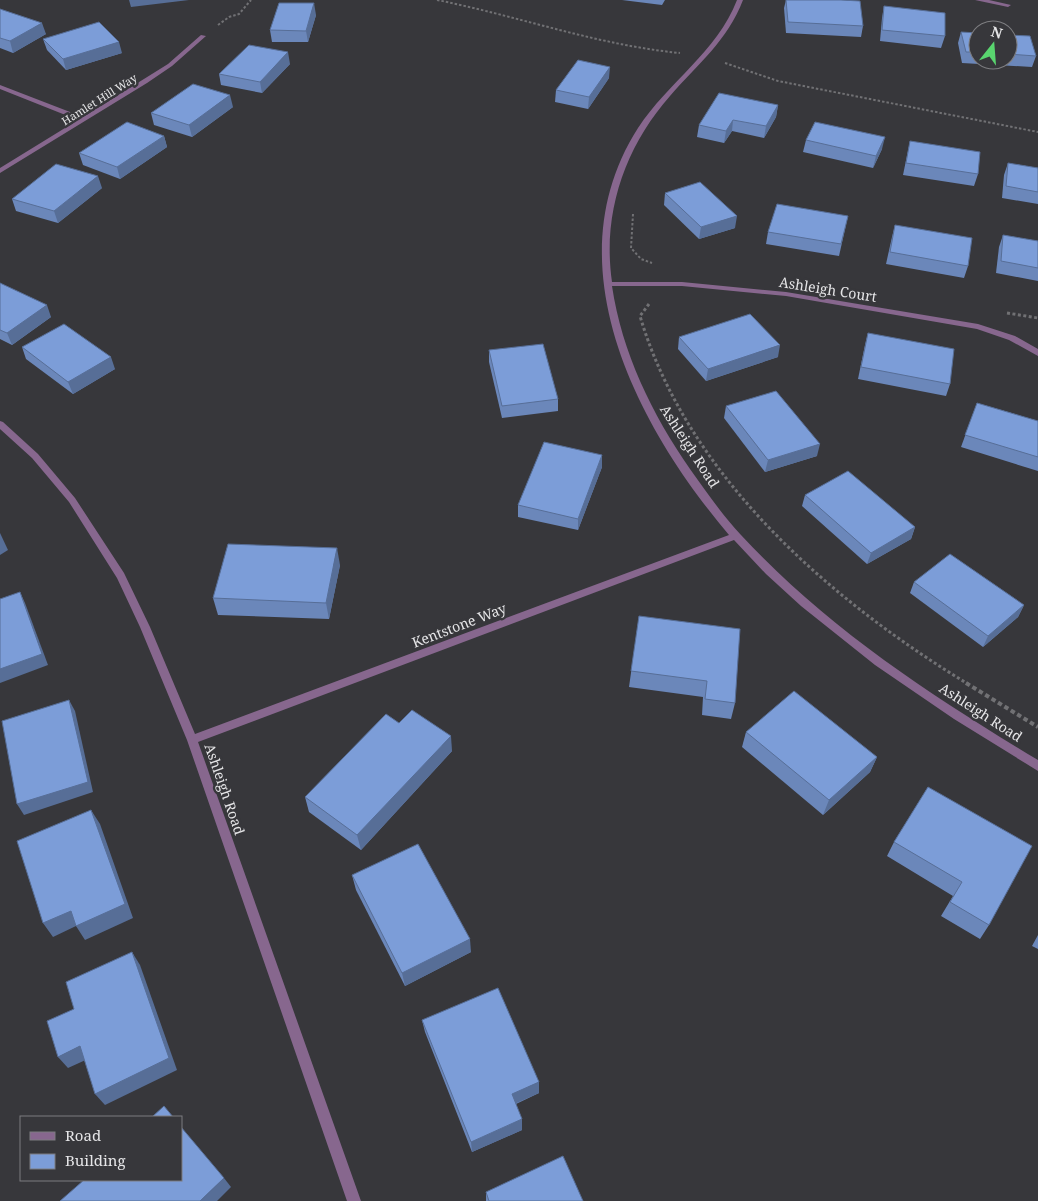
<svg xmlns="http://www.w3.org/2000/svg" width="1038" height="1201" viewBox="0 0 1038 1201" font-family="'Noto Serif',serif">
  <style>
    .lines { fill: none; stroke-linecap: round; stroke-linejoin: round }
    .path-far2 { stroke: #717174; stroke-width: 2; stroke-dasharray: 2.5 2; stroke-linecap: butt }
    .path-far1 { stroke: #717174; stroke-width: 3; stroke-dasharray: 3 2.5; stroke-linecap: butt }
    .path { stroke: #717174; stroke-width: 4; stroke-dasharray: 4.5 3; stroke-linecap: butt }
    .minor { fill: #87678e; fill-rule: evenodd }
    .wall { fill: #6b87ba }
    .shaded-wall { fill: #576e97 }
    .building { fill: #7c9dd8; stroke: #576e97 }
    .labels { text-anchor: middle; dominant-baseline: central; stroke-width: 5; stroke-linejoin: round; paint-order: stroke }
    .far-street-label { font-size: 11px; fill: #e5e5e7; stroke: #37373b }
    .street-label { font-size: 14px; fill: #e5e5e7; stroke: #37373b }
  </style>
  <rect width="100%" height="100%" fill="#37373b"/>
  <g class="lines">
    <g class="path-far2">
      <path d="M 437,0 C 518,16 597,45 680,53"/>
      <polyline points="218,25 229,17 239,14 251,0"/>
      <polyline points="725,63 778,81 1038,132"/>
      <polyline points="633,214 631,248 641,259 652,263"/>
    </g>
    <g class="path-far1">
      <path d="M 649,304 L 640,316 C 687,476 830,600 968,684"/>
      <polyline points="1007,313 1038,318"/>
    </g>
    <polyline class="path" points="966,683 1038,727"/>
    <g class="minor">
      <path d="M 737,0 L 743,0 C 728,40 697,65 670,96 C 625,147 602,213 612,282 L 682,282 L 786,292 L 978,324 L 1015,336 L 1038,349 L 1038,356 L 1009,340 L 977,329 L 786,296 L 682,286 L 612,286 C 622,353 652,414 690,469 C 706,491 722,515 741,535 C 826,627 931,696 1038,760 L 1038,771 L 954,719 L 875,665 L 801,606 L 766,574 L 734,540 L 198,742 L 361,1201 L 347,1201 L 187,740 L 140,627 L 117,578 L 69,502 L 32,458 L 0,429 L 0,421 L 3,422 L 38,454 L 75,498 L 124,573 L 150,627 L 195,734 L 729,535 C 637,426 551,264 638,128 C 668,82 717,52 737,0 Z"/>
      <polygon points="975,0 989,0 1011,5 1008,7"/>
      <polygon points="201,35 206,36 172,66 147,83 0,173 0,168 78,120 0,89 0,85 83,117 168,64"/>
    </g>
  </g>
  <g class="wall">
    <polygon points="622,0 665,0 662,5"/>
    <polygon points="786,0 841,0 863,26 861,37 786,33 784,8"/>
    <polygon points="884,6 945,36 941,48 880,41 882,18"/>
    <polygon points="0,9 46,34 13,53 0,48"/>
    <polygon points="316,15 308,42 272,42 270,30"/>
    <polygon points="961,32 978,33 978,60 1008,60 1008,35 1036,56 1032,67 962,63 958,43"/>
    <polygon points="43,39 122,53 66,70 47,50"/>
    <polygon points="290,64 262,93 221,85 219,74"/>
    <polygon points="609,78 588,109 555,102 556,90"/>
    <polygon points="778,105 776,117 764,138 732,131 724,143 697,137 699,125"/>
    <polygon points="233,107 192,137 154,125 151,113"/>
    <polygon points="164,136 167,147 120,179 83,165 79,153"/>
    <polygon points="806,140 882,149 873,168 803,152"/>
    <polygon points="910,141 978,174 974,186 903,175"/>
    <polygon points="1008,163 1038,168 1038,204 1002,198 1004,175"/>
    <polygon points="102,188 58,223 16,211 12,199"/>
    <polygon points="665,193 735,228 699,239 664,205"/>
    <polygon points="848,216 839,256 766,244 768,232"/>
    <polygon points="895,225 968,266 964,278 886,264 892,237"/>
    <polygon points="1003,235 1038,241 1038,281 996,273 999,247"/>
    <polygon points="0,283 51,317 12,345 0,339"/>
    <polygon points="868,333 950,384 946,396 858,379 865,345"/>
    <polygon points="679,337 778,357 706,381 678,349"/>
    <polygon points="22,347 115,369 73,394 26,359"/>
    <polygon points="489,350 558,399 558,411 502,418 489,362"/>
    <polygon points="977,403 1038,421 1038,471 961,447"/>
    <polygon points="726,406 817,456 765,472 724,418"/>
    <polygon points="602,455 602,467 578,530 518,517 518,505"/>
    <polygon points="805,495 915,527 911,539 867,564 802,506"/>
    <polygon points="340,565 329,619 218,615 213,598"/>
    <polygon points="914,582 1024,605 1018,617 983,647 910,593"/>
    <polygon points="639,616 735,703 731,719 702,715 703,697 629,687"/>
    <polygon points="399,723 452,751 361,850 309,812 305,797"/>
    <polygon points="746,732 877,757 870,772 823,815 742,747"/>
    <polygon points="928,787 989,925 980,939 941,916 953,896 887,856 894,842"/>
    <polygon points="352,875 471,952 405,986 356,890"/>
    <polygon points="1038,935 1038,949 1032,946"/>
    <polygon points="422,1020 539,1093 516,1104 522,1130 472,1152 425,1032"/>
    <polygon points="486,1192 583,1201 486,1201"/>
  </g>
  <g class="shaded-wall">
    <polygon points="129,0 189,0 131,7"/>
    <polygon points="314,3 316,15 308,42 306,31"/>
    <polygon points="42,23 46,34 13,53 10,41"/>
    <polygon points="119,42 122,53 66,70 63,59"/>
    <polygon points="288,52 290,64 262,93 260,82"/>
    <polygon points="610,67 609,78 588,109 589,97"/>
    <polygon points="230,95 233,107 192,137 189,125"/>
    <polygon points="778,105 776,117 764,138 766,126"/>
    <polygon points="733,120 732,131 724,143 726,131"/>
    <polygon points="164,136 167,147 120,179 117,167"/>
    <polygon points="885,137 882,149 873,168 876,156"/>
    <polygon points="98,176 102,188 58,223 54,211"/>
    <polygon points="737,216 735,228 699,239 701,227"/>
    <polygon points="47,305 51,317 12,345 7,333"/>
    <polygon points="780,345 778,357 706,381 708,369"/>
    <polygon points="111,357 115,369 73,394 68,382"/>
    <polygon points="820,444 817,456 765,472 768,460"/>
    <polygon points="602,455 602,467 578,530 578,519"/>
    <polygon points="915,527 911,539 867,564 871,553"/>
    <polygon points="0,533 8,550 0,555"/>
    <polygon points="337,548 340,565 329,619 326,603"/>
    <polygon points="20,592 25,603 48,665 0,683 0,669"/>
    <polygon points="1024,605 1018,617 983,647 988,636"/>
    <polygon points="69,700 75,711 93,792 24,815 17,804"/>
    <polygon points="451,736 452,751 361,850 357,835"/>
    <polygon points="877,757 870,772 823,815 829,800"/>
    <polygon points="91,810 100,824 133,918 85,940 76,926 53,937 43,923"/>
    <polygon points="470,939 471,952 405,986 402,973"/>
    <polygon points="132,952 140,965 177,1070 105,1105 95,1094"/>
    <polygon points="80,1046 90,1058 68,1068 58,1057"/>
    <polygon points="539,1082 539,1093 512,1105 512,1094"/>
    <polygon points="522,1119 522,1130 472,1152 471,1142"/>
    <polygon points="224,1178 231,1187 217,1201 200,1201"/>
  </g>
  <g class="building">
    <polygon points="786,0 841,0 860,1 863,26 788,22"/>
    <polygon points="279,3 314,3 306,31 270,30"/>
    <polygon points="884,6 945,13 945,36 882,30"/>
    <polygon points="0,9 42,23 10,41 0,38"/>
    <polygon points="99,22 119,42 63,59 43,39"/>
    <polygon points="961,32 978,33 978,52 966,52"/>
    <polygon points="1008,35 1030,36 1036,56 1008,54"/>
    <polygon points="249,45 288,52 260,82 219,74"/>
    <polygon points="578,60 610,67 589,97 556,90"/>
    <polygon points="193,84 230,95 189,125 151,113"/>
    <polygon points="719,93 778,105 766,126 733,120 726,131 699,125"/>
    <polygon points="127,122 164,136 117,167 79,153"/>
    <polygon points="815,122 885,137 876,156 806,140"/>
    <polygon points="910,141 980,152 978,174 906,163"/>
    <polygon points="1008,163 1038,168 1038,192 1006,186"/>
    <polygon points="56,164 98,176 54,211 12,199"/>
    <polygon points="700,182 737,216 701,227 665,193"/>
    <polygon points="777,204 848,216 841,244 768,232"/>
    <polygon points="895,225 972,238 968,266 890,252"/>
    <polygon points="1003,235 1038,241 1038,268 1001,261"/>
    <polygon points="0,283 47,305 7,333 0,330"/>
    <polygon points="750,314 780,345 708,369 679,337"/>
    <polygon points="64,324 111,357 68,382 22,347"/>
    <polygon points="868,333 954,349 950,384 861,367"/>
    <polygon points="543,344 558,399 502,406 489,350"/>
    <polygon points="776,391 820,444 768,460 726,406"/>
    <polygon points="977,403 1038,421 1038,457 965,435"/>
    <polygon points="544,442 602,455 578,519 518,505"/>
    <polygon points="848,471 915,527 871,553 805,495"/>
    <polygon points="228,544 337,548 326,603 213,598"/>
    <polygon points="950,554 1024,605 988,636 914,582"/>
    <polygon points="20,592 42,654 0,669 0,599"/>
    <polygon points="639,616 740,629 735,703 705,699 707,681 631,671"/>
    <polygon points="794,691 877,757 829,800 746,732"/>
    <polygon points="69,700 88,782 17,804 2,721"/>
    <polygon points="412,710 451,736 357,835 305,797 386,714 399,723"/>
    <polygon points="928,787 1032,846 989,925 950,902 962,882 894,842"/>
    <polygon points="91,810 125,904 76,926 71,911 43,923 17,841"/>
    <polygon points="418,844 470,939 402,973 352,875"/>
    <polygon points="132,952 169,1058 95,1094 80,1046 58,1057 47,1021 74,1009 66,982"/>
    <polygon points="498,988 539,1082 512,1094 522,1119 471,1142 422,1020"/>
    <polygon points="164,1106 173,1117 152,1117"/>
    <polygon points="181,1127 224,1178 200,1201 60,1201 84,1180 181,1180"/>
    <polygon points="563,1156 583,1201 489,1201 486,1192"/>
  </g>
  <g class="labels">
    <g class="far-street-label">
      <text transform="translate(99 99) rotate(-32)">Hamlet Hill Way</text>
    </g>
    <g class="street-label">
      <text transform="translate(828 289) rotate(9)">Ashleigh Court</text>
      <text transform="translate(690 446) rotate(57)">Ashleigh Road</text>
      <text transform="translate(459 625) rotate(-21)">Kentstone Way</text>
      <text transform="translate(981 712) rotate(33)">Ashleigh Road</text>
      <text transform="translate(225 789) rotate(71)">Ashleigh Road</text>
    </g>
  </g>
  <rect x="20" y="1116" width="162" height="65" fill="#37373b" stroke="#7d7d80"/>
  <rect x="30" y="1132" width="25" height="8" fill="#87678e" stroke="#7d7d80"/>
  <text x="65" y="1141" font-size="15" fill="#e5e5e7">Road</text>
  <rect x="30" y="1154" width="25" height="15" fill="#7c9dd8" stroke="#7d7d80"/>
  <text x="65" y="1166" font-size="15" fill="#e5e5e7">Building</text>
  <g transform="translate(993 45) rotate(17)"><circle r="24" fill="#37373b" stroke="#7d7d80"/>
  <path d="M0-4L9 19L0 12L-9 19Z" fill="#59d56f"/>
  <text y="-8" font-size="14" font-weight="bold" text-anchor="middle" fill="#e5e5e7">N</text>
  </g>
</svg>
